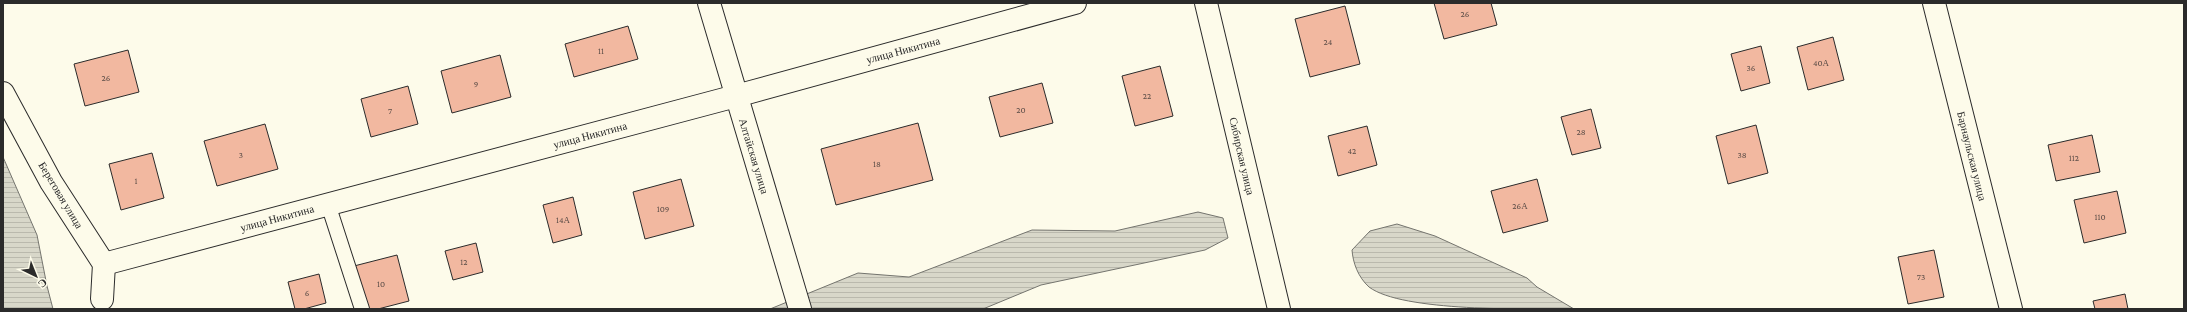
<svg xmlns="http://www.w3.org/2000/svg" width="2187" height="312" viewBox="0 0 2187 312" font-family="'Crimson Pro',serif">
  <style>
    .water { fill: url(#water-rules); stroke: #74746e }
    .building { fill: #f2b8a0; stroke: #2b2b2b }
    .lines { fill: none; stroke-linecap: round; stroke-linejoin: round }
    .lane-casing { stroke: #2b2b2b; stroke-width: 16 }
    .street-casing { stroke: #2b2b2b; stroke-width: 24 }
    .secondary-casing { stroke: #2b2b2b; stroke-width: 24 }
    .lane { stroke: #fdfbea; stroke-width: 14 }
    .street { stroke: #fdfbea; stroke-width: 22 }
    .secondary { stroke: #fdfbea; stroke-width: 22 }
    .labels { text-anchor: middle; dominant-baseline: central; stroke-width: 3; stroke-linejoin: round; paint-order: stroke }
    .number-label { font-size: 9px; fill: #5d4e48 }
    .street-label { font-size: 11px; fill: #2b2b2b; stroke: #fdfbea }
  </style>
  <defs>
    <pattern id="water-rules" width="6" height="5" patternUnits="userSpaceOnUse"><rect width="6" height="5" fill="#d8d7c9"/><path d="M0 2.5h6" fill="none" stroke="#bab9ad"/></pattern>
  </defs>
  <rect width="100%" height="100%" fill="#fdfbea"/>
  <g class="water">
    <polygon points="3,157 37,235 47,286 53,309 3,309"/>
    <polygon points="1198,212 1223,218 1228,238 1205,250 1041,285 983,309 770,309 858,273 909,277 1032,230 1115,231"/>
    <path d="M 1397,224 L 1435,236 L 1527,278 L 1537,287 L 1574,309 C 1528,309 1402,312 1369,287 C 1358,277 1353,263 1352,250 L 1370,231 Z"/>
  </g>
  <g class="building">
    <polygon points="1434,3 1491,3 1497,25 1444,39"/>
    <polygon points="1345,6 1360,64 1310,77 1295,19"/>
    <polygon points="628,26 638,59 574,77 565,44"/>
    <polygon points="1833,37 1844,80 1808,90 1797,47"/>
    <polygon points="1761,46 1770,83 1741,91 1731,54"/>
    <polygon points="128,50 139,92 85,106 74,64"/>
    <polygon points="500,55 511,97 452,113 441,71"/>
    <polygon points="1160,66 1173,116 1135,126 1122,76"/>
    <polygon points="1042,83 1053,123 1000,137 989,97"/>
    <polygon points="408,86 418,124 371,137 361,99"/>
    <polygon points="1591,109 1601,148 1572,155 1561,117"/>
    <polygon points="918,123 933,180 836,205 821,149"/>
    <polygon points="265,124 278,169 217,186 204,141"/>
    <polygon points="1756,125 1768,173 1728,184 1716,136"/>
    <polygon points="1367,126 1377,165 1338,176 1328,136"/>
    <polygon points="2092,135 2100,172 2056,181 2048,145"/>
    <polygon points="152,153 164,198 121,210 109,164"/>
    <polygon points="681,179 694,226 645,239 633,192"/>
    <polygon points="1537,179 1548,221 1503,233 1491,191"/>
    <polygon points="2117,191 2126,233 2084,243 2074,200"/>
    <polygon points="573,197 582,235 553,243 543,205"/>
    <polygon points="476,243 483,272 453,280 445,251"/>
    <polygon points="1934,250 1944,297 1908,304 1898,257"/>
    <polygon points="397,255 409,301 378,309 365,309 354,266"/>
    <polygon points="319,274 326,303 304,309 295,309 288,282"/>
    <polygon points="2125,294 2128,309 2095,309 2093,301"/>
  </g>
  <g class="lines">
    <defs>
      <polyline id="lane" points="328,204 362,309"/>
      <g id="street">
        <polyline points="709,3 800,309"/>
        <polyline points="1206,3 1279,309"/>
        <polyline points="3,93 51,182 104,264 102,299"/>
        <polyline points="104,264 736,96 1075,3"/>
      </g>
      <polyline id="secondary" points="1934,3 2011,309"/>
    </defs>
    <use href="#lane" class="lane-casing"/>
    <use href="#street" class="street-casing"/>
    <use href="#secondary" class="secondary-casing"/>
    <use href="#lane" class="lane"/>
    <use href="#street" class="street"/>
    <use href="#secondary" class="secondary"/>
  </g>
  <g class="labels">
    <g class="number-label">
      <text x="1465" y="14">26</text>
      <text x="1328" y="42">24</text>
      <text x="601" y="51">11</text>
      <text x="1821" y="63">40А</text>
      <text x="1751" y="68">36</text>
      <text x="106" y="78">26</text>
      <text x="476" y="84">9</text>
      <text x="1147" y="96">22</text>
      <text x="1021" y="110">20</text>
      <text x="390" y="111">7</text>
      <text x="1581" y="132">28</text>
      <text x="1352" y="151">42</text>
      <text x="241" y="155">3</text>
      <text x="1742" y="155">38</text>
      <text x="2074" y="158">112</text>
      <text x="877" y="164">18</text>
      <text x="136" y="181">1</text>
      <text x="1520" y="206">26А</text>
      <text x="663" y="209">109</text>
      <text x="2100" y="217">110</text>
      <text x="563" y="220">14А</text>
      <text x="464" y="262">12</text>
      <text x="1921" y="277">73</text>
      <text x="381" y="284">10</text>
      <text x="307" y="293">6</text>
    </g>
    <g class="street-label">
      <text transform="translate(903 50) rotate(-15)">улица Никитина</text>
      <text transform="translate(590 135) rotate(-15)">улица Никитина</text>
      <text transform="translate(754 156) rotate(73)">Алтайская улица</text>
      <text transform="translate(1242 156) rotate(77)">Сибирская улица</text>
      <text transform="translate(1972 156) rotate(76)">Барнаульская улица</text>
      <text transform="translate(61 195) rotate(59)">Береговая улица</text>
      <text transform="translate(277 218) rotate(-15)">улица Никитина</text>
    </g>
  </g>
  <rect width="2187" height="312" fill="none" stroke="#2b2b2b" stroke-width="8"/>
  <g transform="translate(36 276) rotate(137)" stroke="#fdfbea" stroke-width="3" paint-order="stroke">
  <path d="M0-3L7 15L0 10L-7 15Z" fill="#2b2b2b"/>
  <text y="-6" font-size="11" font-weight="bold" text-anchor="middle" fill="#2b2b2b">С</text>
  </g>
</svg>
